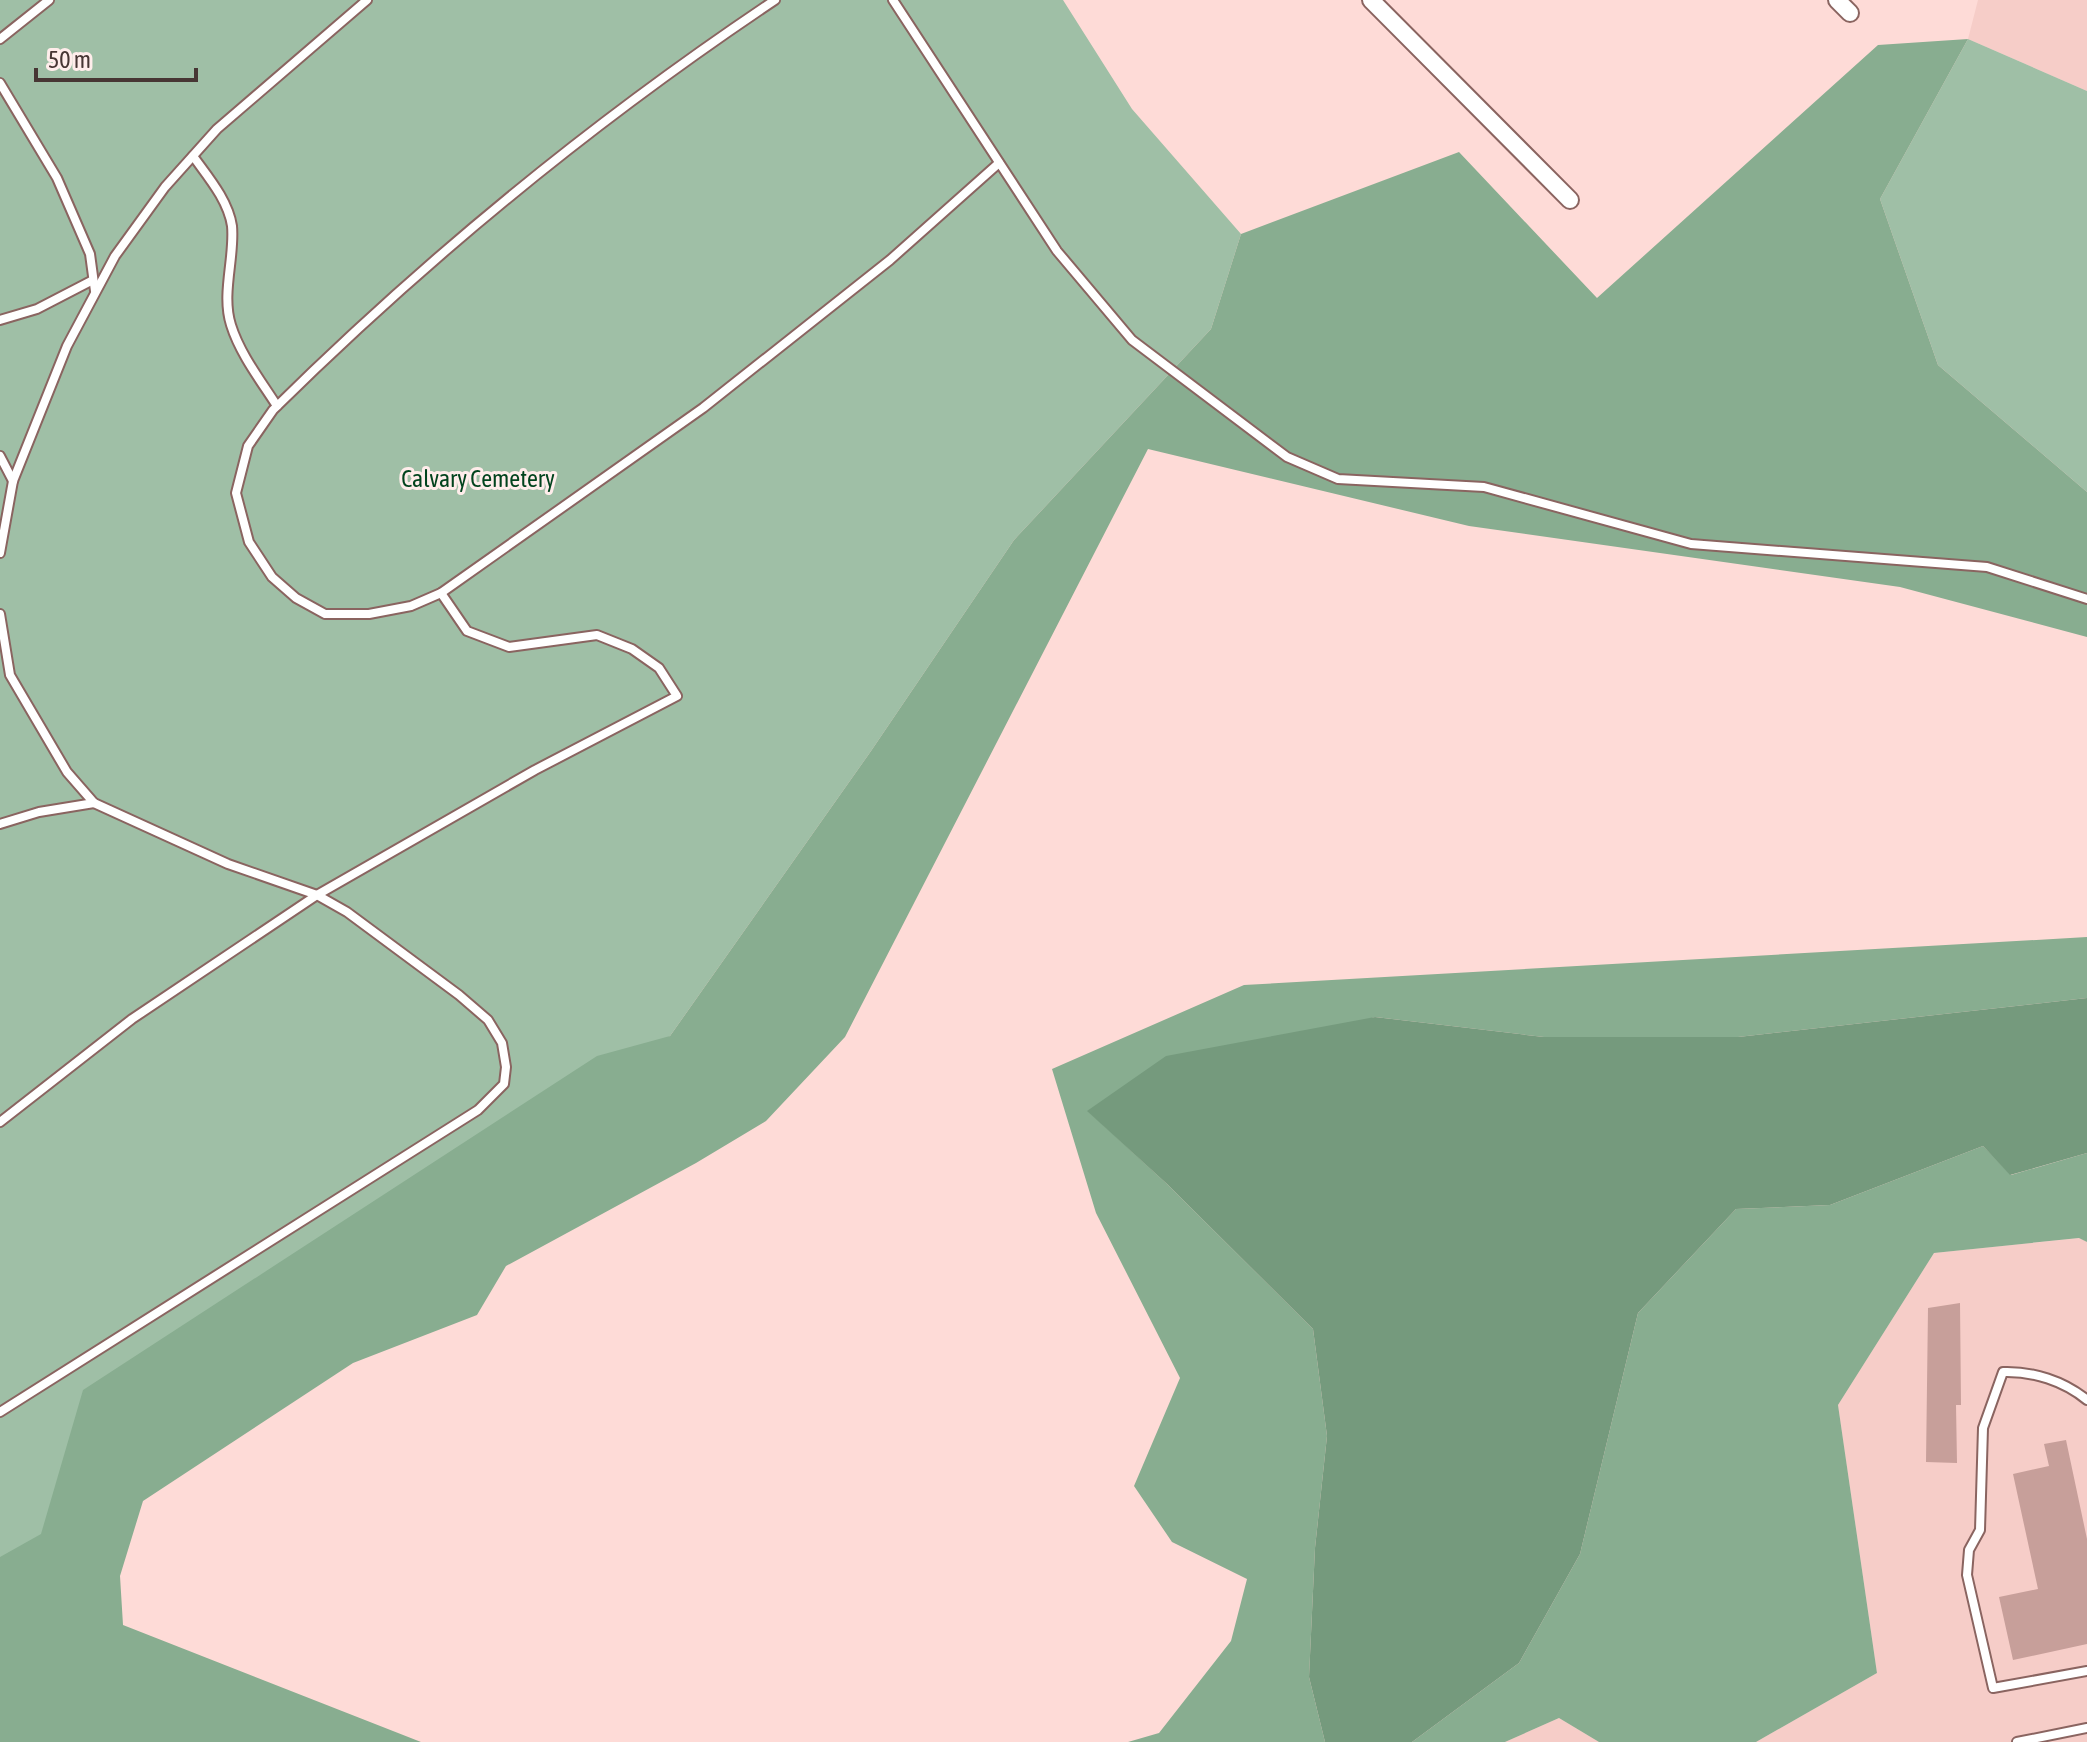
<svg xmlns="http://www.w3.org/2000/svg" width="2087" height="1742" viewBox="0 0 2087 1742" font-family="'Asap Condensed',sans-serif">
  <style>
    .built { fill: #f6cdc8 }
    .green { fill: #9fbfa6 }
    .forest { fill: #88ad90 }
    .water { fill: #759a7d }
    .building { fill: #c79f9a }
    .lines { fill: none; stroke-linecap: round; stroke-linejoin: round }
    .service-casing { stroke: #8a6460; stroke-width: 12 }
    .minor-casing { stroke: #8a6460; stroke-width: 20 }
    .service { stroke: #fff; stroke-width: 8 }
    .minor { stroke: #fff; stroke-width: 16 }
    .labels { text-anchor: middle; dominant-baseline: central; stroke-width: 6; stroke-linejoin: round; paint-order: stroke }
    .park-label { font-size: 24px; fill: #01431d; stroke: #ffedeb }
  </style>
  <rect width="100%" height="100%" fill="#fedbd7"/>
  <g class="built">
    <polygon points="1978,0 2087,0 2087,91 1968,39"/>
    <polygon points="2080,1238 2087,1242 2087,1742 1756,1742 1877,1673 1838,1405 1934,1253"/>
    <polygon points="1559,1718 1599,1742 1505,1742"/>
  </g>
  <g class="green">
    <polygon points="0,0 1063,0 1132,109 1241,234 1211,329 1014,540 871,751 670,1036 135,1411 0,1633"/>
    <polygon points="1968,39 2087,91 2087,492 1938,365 1880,199"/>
  </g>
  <g class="forest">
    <polygon points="1968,39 1880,199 1938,365 2087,492 2087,637 1900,587 1469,526 1148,449 845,1037 766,1121 696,1163 506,1266 477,1315 353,1363 143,1501 120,1576 123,1625 421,1742 0,1742 0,1557 41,1534 83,1390 597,1056 670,1036 871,751 1014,540 1211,329 1241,234 1459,152 1597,298 1878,45"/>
    <polygon points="2087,937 2087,998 1738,1037 1544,1037 1375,1017 1088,1111 1167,1184 1313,1329 1327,1436 1315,1548 1309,1677 1325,1742 1128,1742 1159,1733 1231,1641 1247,1579 1172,1542 1134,1486 1180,1378 1096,1213 1052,1069 1244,985"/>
    <polygon points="1983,1146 2011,1175 2087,1153 2087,1242 2079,1238 1934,1253 1838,1405 1877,1673 1756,1742 1599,1742 1559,1718 1505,1742 1412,1742 1519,1663 1580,1554 1638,1313 1736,1209 1830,1205"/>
  </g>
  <polygon class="water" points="2087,998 2087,1153 2010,1175 1983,1146 1830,1205 1736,1209 1638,1313 1580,1554 1519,1663 1412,1742 1325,1742 1309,1677 1315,1548 1327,1436 1313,1329 1167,1184 1087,1111 1166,1056 1375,1017 1544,1037 1738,1037"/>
  <g class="building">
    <polygon points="1960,1303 1961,1405 1956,1405 1957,1463 1926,1462 1928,1308"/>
    <polygon points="2066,1440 2087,1539 2087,1644 2013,1660 1999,1597 2038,1589 2013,1474 2049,1466 2044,1444"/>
  </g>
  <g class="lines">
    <defs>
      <g id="service">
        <path d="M 775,0 C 597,119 426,259 273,410 L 248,446 L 236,493 L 249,542 L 272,577 L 296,598 L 325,614 L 369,614 L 411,606 L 441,593 L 703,408 L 890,260 L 999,163"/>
        <polyline points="893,0 1057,251 1132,340 1287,457 1338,479 1484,487 1691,544 1987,567 2087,599"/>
        <polyline points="0,39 49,0"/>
        <polyline points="0,83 57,178 90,254 95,291"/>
        <path d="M 193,156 C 208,177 228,200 232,226 C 235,257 221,294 231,325 C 240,354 261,381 277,406"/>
        <polyline points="0,320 37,309 93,280"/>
        <polyline points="0,456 13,481"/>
        <polyline points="0,553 13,481 67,346 115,256 165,187 217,129 367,0"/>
        <polyline points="0,614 10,675 67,772 94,803 228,864 317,895 347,912 459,995 488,1020 502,1043 506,1067 504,1084 478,1110 0,1412"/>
        <polyline points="0,824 39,812 94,803"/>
        <polyline points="0,1122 132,1019 317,895 535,770 677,696 659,668 632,649 597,635 509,647 467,631 441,593"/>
        <path d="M 2087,1400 C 2064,1381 2033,1371 2003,1372 L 1983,1428 L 1980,1530 L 1969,1550 L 1967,1575 L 1993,1688 L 2087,1671"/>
        <polyline points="2017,1742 2087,1728"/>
      </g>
      <g id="minor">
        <polyline points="1371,0 1570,200"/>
        <polyline points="1837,0 1850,13"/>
      </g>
    </defs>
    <use href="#service" class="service-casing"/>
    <use href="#minor" class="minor-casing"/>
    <use href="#service" class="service"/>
    <use href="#minor" class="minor"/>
  </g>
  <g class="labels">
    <g class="park-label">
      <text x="478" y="478">Calvary Cemetery</text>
    </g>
  </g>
  <path d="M36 68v12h160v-12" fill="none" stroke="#473634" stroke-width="4"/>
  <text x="48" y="68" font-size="24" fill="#473634" stroke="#ffedeb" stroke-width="6" paint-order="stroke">50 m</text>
</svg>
